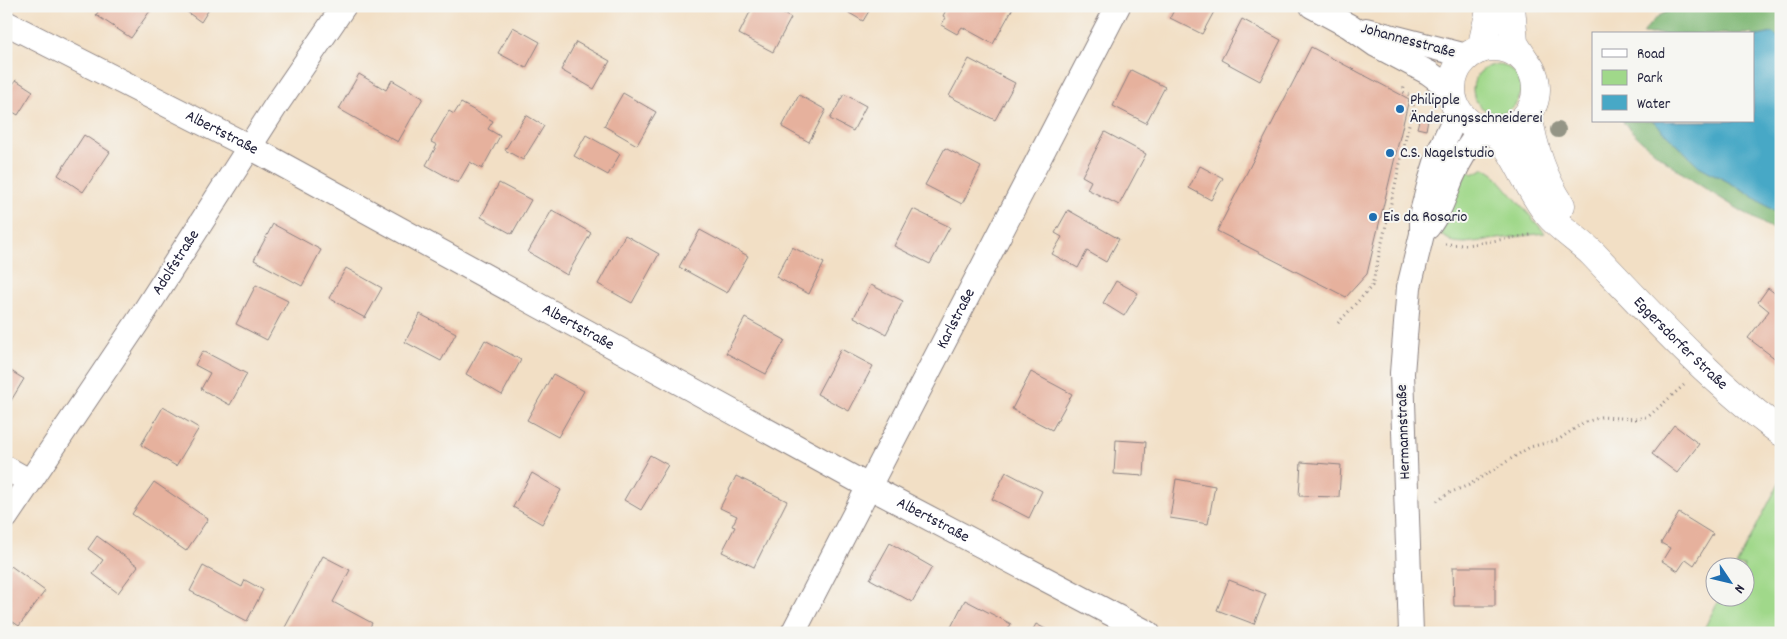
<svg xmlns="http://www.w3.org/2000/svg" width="1787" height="639" viewBox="0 0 1787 639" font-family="Dekko,sans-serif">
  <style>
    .green { fill: #a0d88a; stroke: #617d62 }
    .forest { fill: #80b876; stroke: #516d58 }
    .water { fill: #47a8c6; stroke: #346580 }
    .building { fill: #e6b19d }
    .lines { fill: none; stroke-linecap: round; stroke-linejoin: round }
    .minor-casing { stroke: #8a8080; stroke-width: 26 }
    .tertiary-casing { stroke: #8a8080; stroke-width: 29 }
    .path { stroke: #8a8080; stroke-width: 3; stroke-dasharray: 1 4; stroke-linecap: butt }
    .minor { stroke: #fff; stroke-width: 24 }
    .tertiary { stroke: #fff; stroke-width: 28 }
    .tree { fill: #949586 }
    .poi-dot { fill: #1f6fb2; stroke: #f6f6f2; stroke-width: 2 }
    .labels { text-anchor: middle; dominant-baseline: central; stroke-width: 4; stroke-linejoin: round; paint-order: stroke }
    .street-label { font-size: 16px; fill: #22223b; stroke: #f6f6f2 }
    .poi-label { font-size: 16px; fill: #22223b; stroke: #f6f6f2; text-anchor: start }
  </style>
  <rect width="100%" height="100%" fill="#f6f6f2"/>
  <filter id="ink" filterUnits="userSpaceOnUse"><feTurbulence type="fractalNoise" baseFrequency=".02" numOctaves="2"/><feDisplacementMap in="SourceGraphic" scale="10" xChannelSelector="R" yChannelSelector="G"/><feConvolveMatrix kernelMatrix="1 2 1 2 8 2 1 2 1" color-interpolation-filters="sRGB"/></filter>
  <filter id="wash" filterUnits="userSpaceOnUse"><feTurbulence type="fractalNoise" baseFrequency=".0096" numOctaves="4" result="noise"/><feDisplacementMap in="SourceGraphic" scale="20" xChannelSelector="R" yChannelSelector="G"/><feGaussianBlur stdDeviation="1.12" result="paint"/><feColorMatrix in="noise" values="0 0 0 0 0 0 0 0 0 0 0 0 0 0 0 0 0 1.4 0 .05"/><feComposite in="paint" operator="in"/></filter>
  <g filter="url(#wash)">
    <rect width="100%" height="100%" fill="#f2dfc5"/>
    <g class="green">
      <circle cx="1497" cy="89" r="24"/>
      <polygon points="1485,168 1494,174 1545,233 1465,243 1453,242 1441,235 1451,204 1468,170 1473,174"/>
      <polygon points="1781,479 1781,633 1702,633 1720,597 1744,596 1744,566 1736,566"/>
    </g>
    <g class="forest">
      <path d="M 1688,6 L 1781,6 L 1781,40 L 1773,33 L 1753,37 L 1753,34 L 1643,34 C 1654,15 1667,10 1688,6 Z"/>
      <path d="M 1622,121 L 1653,121 L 1699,166 L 1745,191 L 1781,216 L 1781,234 C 1725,201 1666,169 1622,121 Z"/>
    </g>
    <polygon class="water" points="1773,33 1781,40 1781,216 1745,191 1699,166 1653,121 1753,121 1753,37"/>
    <g id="blocks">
      <g class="building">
        <polygon points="102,6 149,6 152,8 131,38 96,15"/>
        <polygon points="179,6 211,6 201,22"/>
        <polygon points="753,6 769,6 791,18 773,52 739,34"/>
        <polygon points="837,6 872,6 863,21"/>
        <polygon points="948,6 971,8 1014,6 993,44 962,27 957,34 941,25 946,18 943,16"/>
        <polygon points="1176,6 1217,6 1202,34 1170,18"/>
        <polygon points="1242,19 1281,40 1260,81 1221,60"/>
        <polygon points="513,27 540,42 526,68 498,53"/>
        <polygon points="576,42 610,61 594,89 561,70"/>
        <polygon points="1311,47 1409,99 1367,274 1346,297 1217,231"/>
        <polygon points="969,59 1015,83 995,120 949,96"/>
        <polygon points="1131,70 1165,87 1146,123 1113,106"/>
        <polygon points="359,74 386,90 392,80 423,98 398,142 339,109"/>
        <polygon points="16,80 33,91 18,115 6,108 6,94"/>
        <polygon points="623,93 656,112 637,145 604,126"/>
        <polygon points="844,94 866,106 853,131 830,119"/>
        <polygon points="799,95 826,110 809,142 782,127"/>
        <polygon points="461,103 493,121 488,129 500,136 482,169 470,162 458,183 426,165 437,145 431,142 449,111 454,114"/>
        <polygon points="526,115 544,126 523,160 505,150"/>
        <polygon points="1420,117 1428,119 1426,130 1417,128"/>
        <polygon points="1105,132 1146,154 1119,205 1087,189 1091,181 1082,176"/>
        <polygon points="84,135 110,152 83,192 58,175"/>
        <polygon points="586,135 620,154 608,175 574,156"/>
        <polygon points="945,148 981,167 962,204 925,185"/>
        <polygon points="1200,166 1223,178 1211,200 1189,188"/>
        <polygon points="499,183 531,200 512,234 481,217"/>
        <polygon points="913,209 950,227 930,264 894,246"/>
        <polygon points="552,210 591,233 567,275 528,252"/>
        <polygon points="1068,210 1119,239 1106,262 1087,251 1078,268 1052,254 1062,237 1055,233"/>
        <polygon points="273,224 321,250 302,286 254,260"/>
        <polygon points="700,230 748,256 727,293 679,267"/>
        <polygon points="625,235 659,254 632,303 598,284"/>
        <polygon points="792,247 824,263 809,294 776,277"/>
        <polygon points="346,268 382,288 365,318 329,298"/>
        <polygon points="1116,281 1138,293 1124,316 1103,303"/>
        <polygon points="256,285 288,301 267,340 236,324"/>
        <polygon points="871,285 903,301 886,334 854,317"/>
        <polygon points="1768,288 1777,295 1781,291 1781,363 1748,338 1769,311 1758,302"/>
        <polygon points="420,314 456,333 441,361 405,342"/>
        <polygon points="745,318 785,340 766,374 726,353"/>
        <polygon points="485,340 521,360 502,395 466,374"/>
        <polygon points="841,349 873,366 849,411 817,394"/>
        <polygon points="203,351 247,374 230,405 201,389 210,373 195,365"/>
        <polygon points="6,368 24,379 6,409"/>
        <polygon points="1031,372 1072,394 1052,430 1012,409"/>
        <polygon points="553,374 584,391 558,437 527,420"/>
        <polygon points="163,407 199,428 176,466 141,445"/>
        <polygon points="1674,425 1699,444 1677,473 1652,454"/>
        <polygon points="1116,440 1146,442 1144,476 1114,474"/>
        <polygon points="650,455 668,465 641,510 624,500"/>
        <polygon points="1301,462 1341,465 1339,497 1299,496"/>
        <polygon points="1006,472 1042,491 1029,518 992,499"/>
        <polygon points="532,473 561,490 542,524 513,507"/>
        <polygon points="736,476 787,501 754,567 722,552 735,527 732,526 737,516 720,508"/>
        <polygon points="1176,479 1215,486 1208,524 1170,518"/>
        <polygon points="154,482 208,519 186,551 132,514"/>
        <polygon points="1679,513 1713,534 1694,565 1686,559 1678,571 1662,561 1670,548 1661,543"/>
        <polygon points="97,536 138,566 118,593 93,574 103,560 88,549"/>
        <polygon points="890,543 932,567 912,602 870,579"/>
        <polygon points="323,556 350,570 333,602 372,623 367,633 282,633"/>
        <polygon points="11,566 45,591 19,626 6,617 6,572"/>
        <polygon points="203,566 242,587 245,580 263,590 247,621 190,591"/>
        <polygon points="1453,567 1495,567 1495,606 1454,606"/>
        <polygon points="1229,580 1266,594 1254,624 1217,610"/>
        <polygon points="965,600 1011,624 1006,633 948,633"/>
        <polygon points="1036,624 1053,633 1031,633"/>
      </g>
    </g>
  </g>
  <g filter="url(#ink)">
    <use href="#blocks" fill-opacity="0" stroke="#8a8080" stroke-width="1"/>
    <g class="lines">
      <defs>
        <g id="minor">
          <polyline points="1312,6 1349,26 1376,45 1429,73 1452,90"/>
          <path id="s1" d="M 6,23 L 250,147 L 868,486 L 1148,633"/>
          <polyline points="1366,30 1467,56"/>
          <path d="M 1428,227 C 1440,212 1445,194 1452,177 C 1460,159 1469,144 1482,129"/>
          <polyline points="6,468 29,481"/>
          <path id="s2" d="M 6,517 L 139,320 L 275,107 L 344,6"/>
          <path id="s3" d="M 793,633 L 1118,6"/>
          <polyline points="1411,633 1402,373 1409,287 1422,234 1422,212 1430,182 1440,150 1458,111"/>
        </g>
        <g id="tertiary">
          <polyline points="1511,6 1514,43 1524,59"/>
          <circle cx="1494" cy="89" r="42"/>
          <polyline points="1481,49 1491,6"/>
          <path d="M 1528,114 C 1533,146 1543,178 1561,205"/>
          <path id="s4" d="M 1495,131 C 1518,155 1527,188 1548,214 C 1561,230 1579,240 1593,254 C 1653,317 1711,381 1781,432"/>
        </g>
      </defs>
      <use href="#minor" class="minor-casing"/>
      <use href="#tertiary" class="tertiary-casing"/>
      <g class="path">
        <polyline points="1411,112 1428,117"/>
        <polyline points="1445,244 1466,245 1531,235"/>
        <polyline points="1338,323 1372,286 1415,98 1403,92 1404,87"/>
        <polyline points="1437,501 1449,493 1469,485 1530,447 1558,440 1583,423 1601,417 1637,419 1649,416 1684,385"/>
      </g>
      <use href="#minor" class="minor"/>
      <use href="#tertiary" class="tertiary"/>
    </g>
    <circle class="tree" cx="1558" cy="130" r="8"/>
  </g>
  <g class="poi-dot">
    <circle cx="1400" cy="109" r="5"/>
    <circle cx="1390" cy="153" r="5"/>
    <circle cx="1373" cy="217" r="5"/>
  </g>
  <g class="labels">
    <g class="street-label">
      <text transform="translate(1408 41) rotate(15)">Johannesstraße</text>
      <text stroke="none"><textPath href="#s1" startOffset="242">Albertstraße</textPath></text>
      <text stroke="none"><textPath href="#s2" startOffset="306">Adolfstraße</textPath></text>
      <text stroke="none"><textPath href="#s3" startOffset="354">Karlstraße</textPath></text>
      <text stroke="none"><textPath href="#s1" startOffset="648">Albertstraße</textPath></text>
      <text stroke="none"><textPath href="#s4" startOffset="284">Eggersdorfer Straße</textPath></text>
      <text transform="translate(1404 432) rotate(-92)">Hermannstraße</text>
      <text stroke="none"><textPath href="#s1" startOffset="1052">Albertstraße</textPath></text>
    </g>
    <g class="poi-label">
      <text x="1410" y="100">Philipple<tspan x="1410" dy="18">Änderungsschneiderei</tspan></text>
      <text x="1400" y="153">C.S. Nagelstudio</text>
      <text x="1383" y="217">Eis da Rosario</text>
    </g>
  </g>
  <rect width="1787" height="639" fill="none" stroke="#f6f6f2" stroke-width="25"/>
  <rect x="1592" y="32" width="162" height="90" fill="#f6f6f2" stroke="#a1a1a9"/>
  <rect x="1602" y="49" width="25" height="8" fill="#ffffff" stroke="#a1a1a9"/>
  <text x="1637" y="58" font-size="15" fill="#22223b">Road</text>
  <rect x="1602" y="70" width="25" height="15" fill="#a0d88a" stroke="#a1a1a9"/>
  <text x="1637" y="82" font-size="15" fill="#22223b">Park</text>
  <rect x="1602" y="95" width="25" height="15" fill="#47a8c6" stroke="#a1a1a9"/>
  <text x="1637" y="108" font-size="15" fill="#22223b">Water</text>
  <g transform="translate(1730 582) rotate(125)"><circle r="24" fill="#f6f6f2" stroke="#a1a1a9"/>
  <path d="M0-4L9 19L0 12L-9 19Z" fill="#1f6fb2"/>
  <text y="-8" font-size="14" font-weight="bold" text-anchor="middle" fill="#22223b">N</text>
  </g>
</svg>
